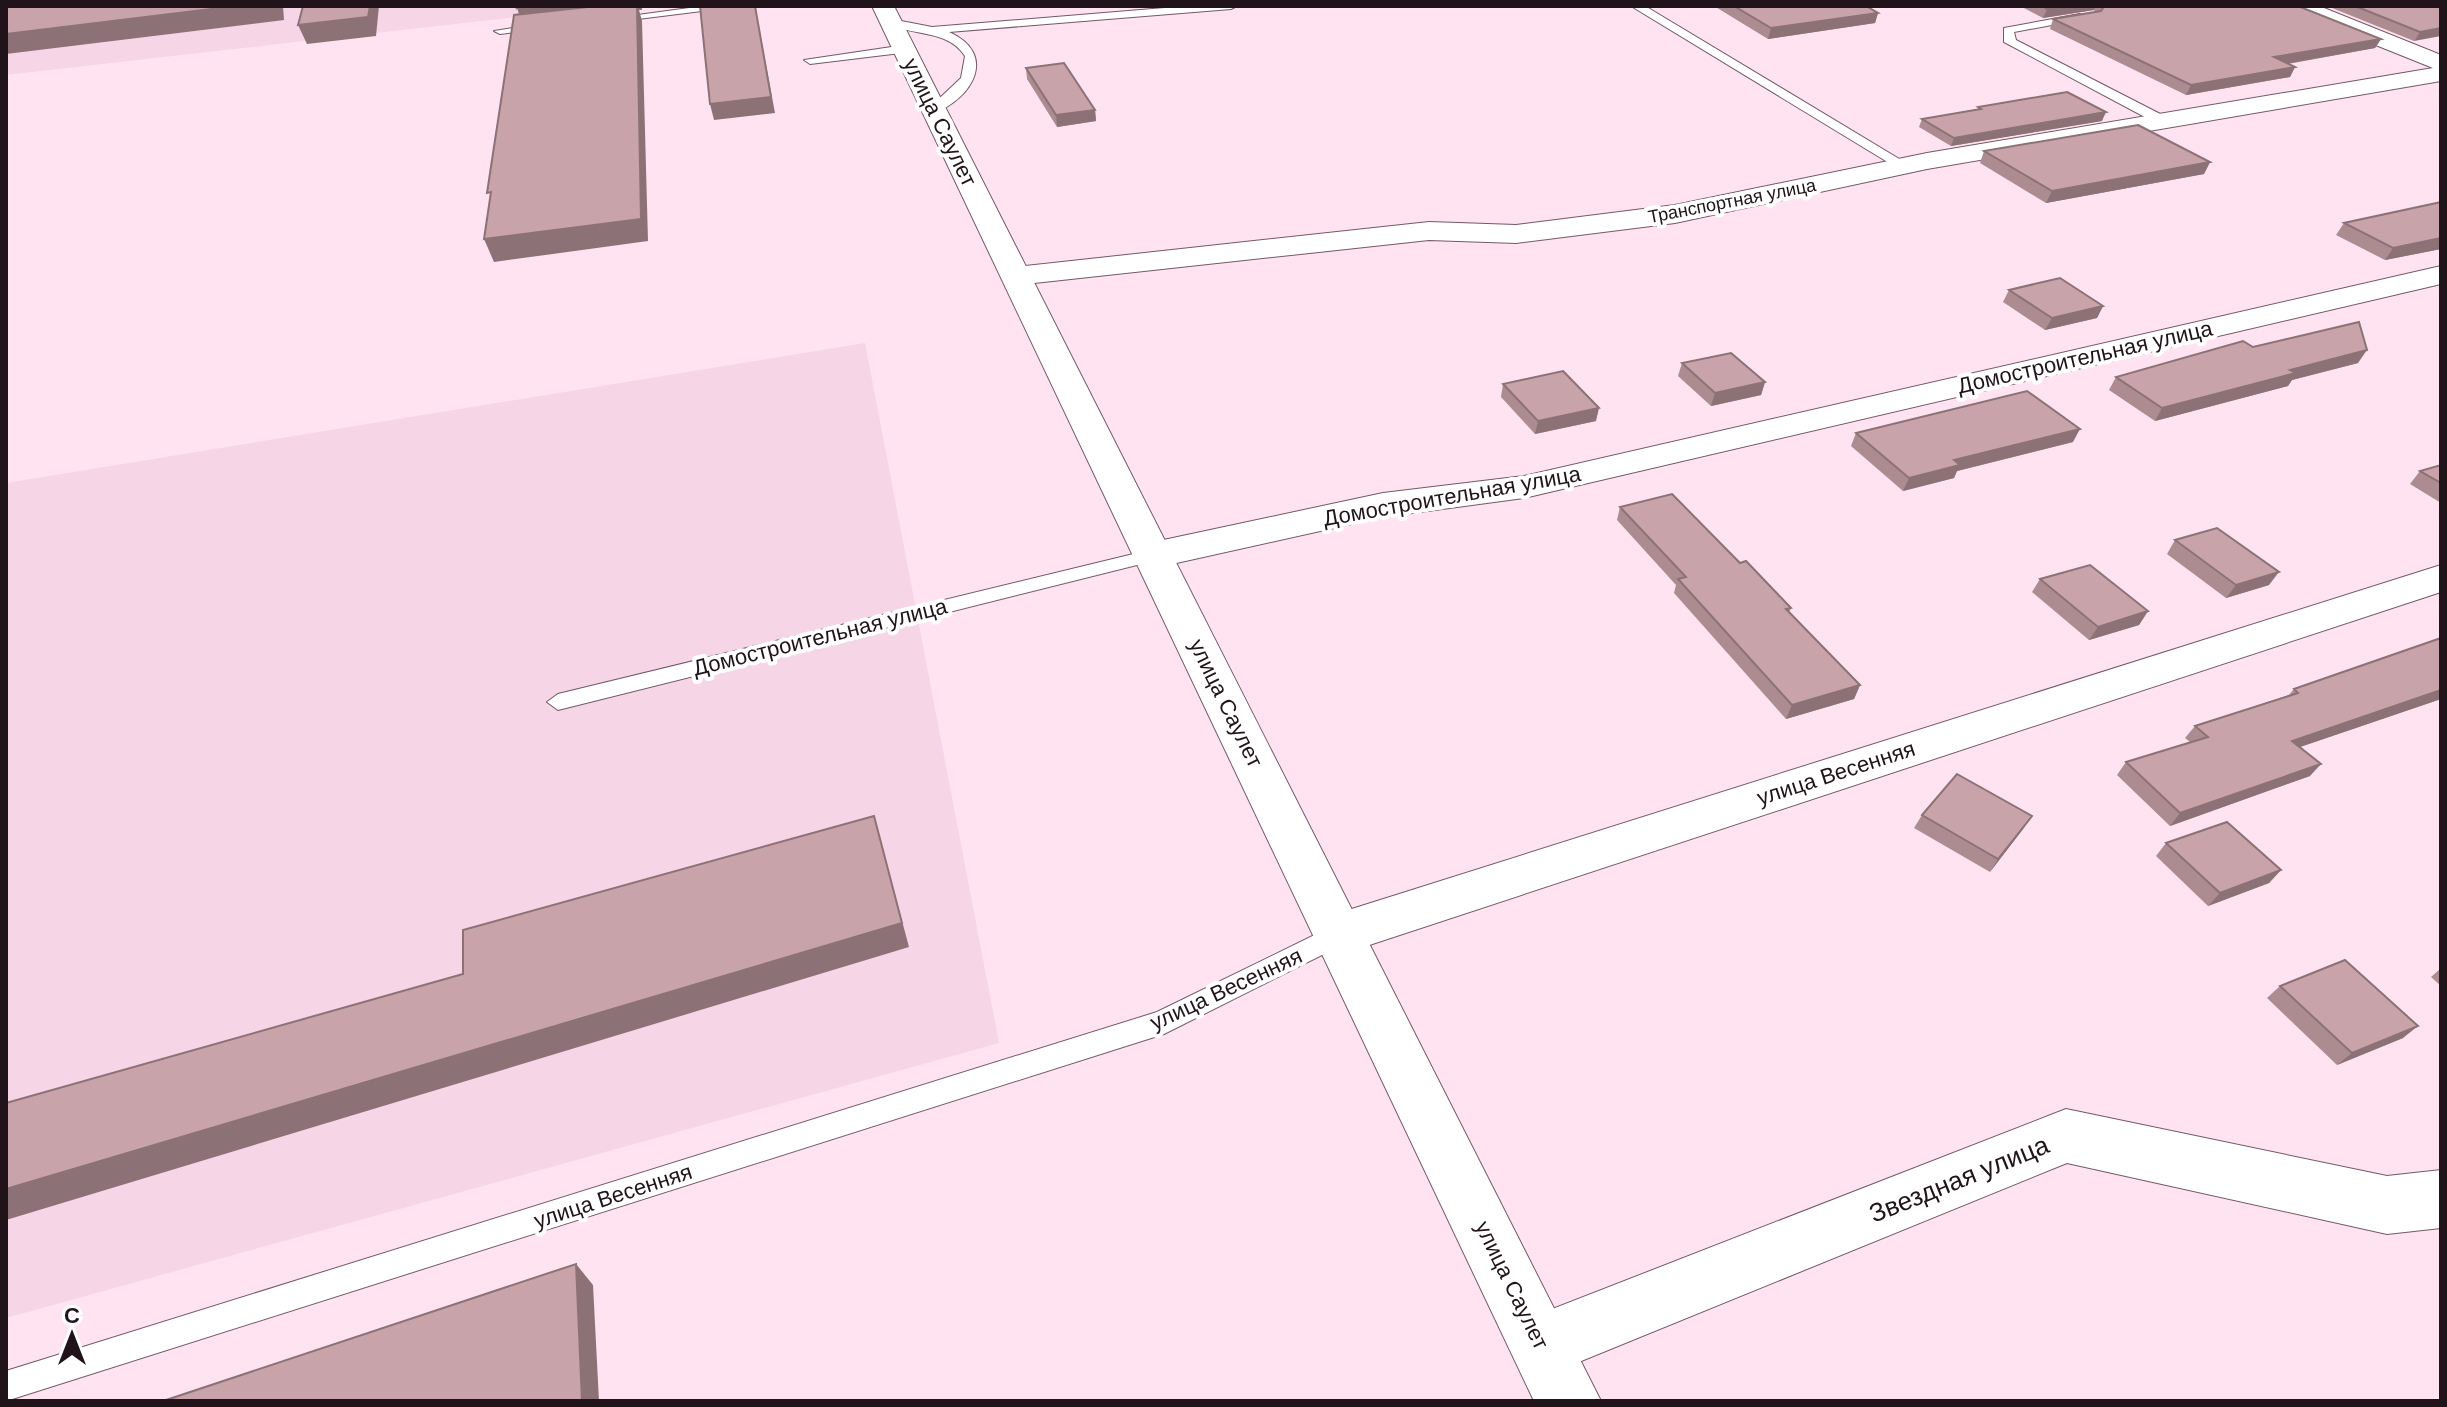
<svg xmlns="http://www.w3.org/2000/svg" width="2447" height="1407" viewBox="0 0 2447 1407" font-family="'DM Sans',sans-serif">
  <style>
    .built { fill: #f6d5e6 }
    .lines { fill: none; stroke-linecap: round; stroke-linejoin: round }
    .lane-casing { stroke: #755867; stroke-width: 2 }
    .street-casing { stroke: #755867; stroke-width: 2 }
    .secondary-casing { stroke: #755867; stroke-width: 2 }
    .lane { fill: #fff; fill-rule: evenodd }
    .street { fill: #fff; fill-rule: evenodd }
    .secondary { fill: #fff; fill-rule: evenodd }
    .wall { fill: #ac8c91 }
    .shaded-wall { fill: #8c7276 }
    .building { fill: #c8a3a9; stroke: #8c7276; stroke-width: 2 }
    .labels { text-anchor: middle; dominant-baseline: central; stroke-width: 8; stroke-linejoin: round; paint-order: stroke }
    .far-street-label { font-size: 18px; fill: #20141a; stroke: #fff }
    .street-label { font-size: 22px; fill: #20141a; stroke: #fff }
    .near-street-label { font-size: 26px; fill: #20141a; stroke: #fff }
  </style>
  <rect width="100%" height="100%" fill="#ffe3f1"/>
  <g class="built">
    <polygon points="6,6 613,6 6,75"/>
    <polygon points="865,343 999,1043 6,1318 6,483"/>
  </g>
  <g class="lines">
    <defs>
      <g id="lane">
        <polygon points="704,6 742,6 614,22 608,19"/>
        <path d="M 1189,6 L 1237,6 L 1231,9 L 949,32 C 998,54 973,98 934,113 L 928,109 L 961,78 L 965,56 C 947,28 910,37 885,22 L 891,19 L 932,27 Z"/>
        <polygon points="1631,6 1645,6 1911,166 1899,169"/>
        <polygon points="2080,14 2084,19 2014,32 2016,40 2168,118 2168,124 2158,124 2004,42 2004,28"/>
        <polygon points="540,24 546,27 544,29 500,34 494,31"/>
        <polygon points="905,45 909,46 909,52 810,64 804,60"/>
        <polygon points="1154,549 1161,551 1164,555 1161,559 558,710 547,702 558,694"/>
        <polygon points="1339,923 1348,926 1352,934 1348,942 1164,1034 6,1401 6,1371 1157,1012"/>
      </g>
      <g id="street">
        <polygon points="2288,6 2319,6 2441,55 2441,81 1927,169 1675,223 1516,243 1429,240 1016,285 1005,283 1001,276 1005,269 1016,267 1429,222 1516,225 1675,205 1927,153 2433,68 2291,11"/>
        <polygon points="2441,266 2441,284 1524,498 1383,517 1154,568 1140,564 1134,555 1140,546 1154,542 1383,493 1524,476"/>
        <polygon points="2441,565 2441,592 1339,955 1321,949 1313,934 1321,919 1339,913"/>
        <polygon points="2066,1109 2387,1176 2441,1170 2441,1228 2387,1234 2067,1163 1542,1377 1519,1368 1510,1345 1519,1322"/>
      </g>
      <polygon id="secondary" points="872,6 894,6 1601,1401 1534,1401"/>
    </defs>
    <use href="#lane" class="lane-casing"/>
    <use href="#street" class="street-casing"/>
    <use href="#secondary" class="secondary-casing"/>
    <use href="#lane" class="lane"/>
    <use href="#street" class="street"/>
    <use href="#secondary" class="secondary"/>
  </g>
  <g class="wall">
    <polygon points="1714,6 1866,6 1878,13 1875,23 1768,39"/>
    <polygon points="2020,6 2298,6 2381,39 2375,48 2288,64 2295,67 2290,77 2186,95 2050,29 2053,19 2095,12 2094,10 2043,18"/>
    <polygon points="2327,6 2441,6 2414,41"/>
    <polygon points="1026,68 1095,110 1096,121 1057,127 1027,79"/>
    <polygon points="1978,107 2102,121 1951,146 1919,127 1922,119 1978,109"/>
    <polygon points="1984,151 2210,162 2204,174 2046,203 1980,163"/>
    <polygon points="2441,202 2441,249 2385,260 2336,235 2344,223"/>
    <polygon points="2009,290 2103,306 2097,318 2045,330 2003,302"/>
    <polygon points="2253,347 2358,363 2292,380 2288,386 2155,421 2109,390 2116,377"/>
    <polygon points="1682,363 1765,382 1761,395 1711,406 1678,376"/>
    <polygon points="1503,384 1596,421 1535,434 1501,397"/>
    <polygon points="1856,433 2073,442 1957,471 1954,478 1903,491 1851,446"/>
    <polygon points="2441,465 2441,503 2410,484 2420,471"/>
    <polygon points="1620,507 1740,563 1791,608 1789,613 1860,685 1854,699 1786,719 1674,593 1676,585 1617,520"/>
    <polygon points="2175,540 2269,585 2226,598 2167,554"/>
    <polygon points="2040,579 2148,611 2139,625 2089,640 2032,592"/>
    <polygon points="2441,638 2441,699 2300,747 2310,776 2170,826 2117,775 2126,762 2190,742 2185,738 2195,726 2289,695 2294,689"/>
    <polygon points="1922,815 2023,829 1990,872 1914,828"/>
    <polygon points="2166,843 2281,870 2269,883 2208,906 2156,856"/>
    <polygon points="2441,968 2441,986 2431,977"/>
    <polygon points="2280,986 2403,1038 2337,1065 2267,998"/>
  </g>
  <g class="shaded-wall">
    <polygon points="236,6 283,6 284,20 6,54 6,34"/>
    <polygon points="370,6 379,6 376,36 307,44 298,25"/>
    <polygon points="537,6 642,6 642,10 639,10 642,21 648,241 494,262 484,239 522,23 517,8"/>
    <polygon points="755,6 775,113 714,120 710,104"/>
    <polygon points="2064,6 2096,6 2094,10 2043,18 2047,9"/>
    <polygon points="1878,13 1875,23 1768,39 1771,28"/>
    <polygon points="2441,28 2441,36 2414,41 2420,32"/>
    <polygon points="2381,39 2375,48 2268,67 2274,57"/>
    <polygon points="2295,67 2290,77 2186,95 2191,85"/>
    <polygon points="1095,110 1096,121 1057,127 1056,115"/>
    <polygon points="2106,112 2102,121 1951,146 1954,138"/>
    <polygon points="2210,162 2204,174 2046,203 2052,191"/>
    <polygon points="2441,238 2441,249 2385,260 2393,248"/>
    <polygon points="2103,306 2097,318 2045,330 2052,318"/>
    <polygon points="2367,350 2358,363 2292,380 2288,386 2155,421 2162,408 2290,370"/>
    <polygon points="1765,382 1761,395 1711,406 1715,393"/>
    <polygon points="1599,408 1596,421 1535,434 1538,421"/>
    <polygon points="2080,429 2073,442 1957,471 1954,478 1903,491 1909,478 1954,460"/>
    <polygon points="2279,572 2269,585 2226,598 2236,585"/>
    <polygon points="2148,611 2139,625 2089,640 2098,627"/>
    <polygon points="1860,685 1854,699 1786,719 1792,705"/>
    <polygon points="2441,690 2441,699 2282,753 2292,741"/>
    <polygon points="2321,764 2310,776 2170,826 2180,813"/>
    <polygon points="874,816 909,947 6,1220 6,1189"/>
    <polygon points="2032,816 2023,829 1990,872 1998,859"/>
    <polygon points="2281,870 2269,883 2208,906 2220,893"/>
    <polygon points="2418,1026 2403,1038 2337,1065 2352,1053"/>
    <polygon points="576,1264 593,1285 599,1401 582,1401"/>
  </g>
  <g class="building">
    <polygon points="6,6 236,6 6,34"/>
    <polygon points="303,6 370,6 368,17 298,25"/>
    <polygon points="518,6 537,6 517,8"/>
    <polygon points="597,6 637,6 641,219 484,239 491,192 487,193 514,15"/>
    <polygon points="700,6 755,6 771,97 710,104"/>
    <polygon points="1734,6 1866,6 1878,13 1771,28"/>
    <polygon points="2042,6 2064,6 2047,9"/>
    <polygon points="2102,6 2298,6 2381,39 2274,57 2295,67 2191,85 2053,19 2101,11 2103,8"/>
    <polygon points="2355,6 2441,6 2441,28 2420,32"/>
    <polygon points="1064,63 1095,110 1056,115 1026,68"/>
    <polygon points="2067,92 2106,112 1954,138 1922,119 1981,109 1978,107"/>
    <polygon points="2138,125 2210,162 2052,191 1984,151"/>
    <polygon points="2441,202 2441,238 2393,248 2344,223"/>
    <polygon points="2060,278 2103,306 2052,318 2009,290"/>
    <polygon points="2359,322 2367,350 2290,370 2296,373 2162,408 2116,377 2243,341 2253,347"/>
    <polygon points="1731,353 1765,382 1715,393 1682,363"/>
    <polygon points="1563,371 1599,408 1538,421 1503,384"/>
    <polygon points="2027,391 2080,429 1954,460 1960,465 1909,478 1856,433"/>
    <polygon points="2441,465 2441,483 2420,471"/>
    <polygon points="1672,494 1740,563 1746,561 1791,608 1786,609 1860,685 1792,705 1678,579 1686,577 1620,507"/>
    <polygon points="2217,528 2279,572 2236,585 2175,540"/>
    <polygon points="2090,565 2148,611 2098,627 2040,579"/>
    <polygon points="2441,638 2441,690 2292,741 2321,764 2180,813 2126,762 2208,737 2195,726 2298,693 2294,689"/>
    <polygon points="1957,774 2032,816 1998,859 1922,815"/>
    <polygon points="874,816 902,923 6,1189 6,1103 463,974 463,930"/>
    <polygon points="2227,822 2281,870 2220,893 2166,843"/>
    <polygon points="2345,960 2418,1026 2352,1053 2280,986"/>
    <polygon points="576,1264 582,1401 163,1401"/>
  </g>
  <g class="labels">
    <g class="far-street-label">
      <text transform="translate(1732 201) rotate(-11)">Транспортная улица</text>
    </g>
    <g class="street-label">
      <text transform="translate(940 122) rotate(64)">улица Саулет</text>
      <text transform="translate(2085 357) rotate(-13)">Домостроительная улица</text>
      <text transform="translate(1452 496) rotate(-10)">Домостроительная улица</text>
      <text transform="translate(820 637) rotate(-14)">Домостроительная улица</text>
      <text transform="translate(1226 703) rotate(64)">улица Саулет</text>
      <text transform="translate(1836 773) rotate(-18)">улица Весенняя</text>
      <text transform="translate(1226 989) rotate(-25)">улица Весенняя</text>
      <text transform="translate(613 1196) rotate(-18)">улица Весенняя</text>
      <text transform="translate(1512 1285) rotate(64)">улица Саулет</text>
    </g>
    <g class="near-street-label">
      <text transform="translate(1959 1179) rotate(-22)">Звездная улица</text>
    </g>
  </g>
  <rect width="2447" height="1407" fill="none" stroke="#20141a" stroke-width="16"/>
  <g transform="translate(72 1335)" stroke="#ffffff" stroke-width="6" paint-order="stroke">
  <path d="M0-6L14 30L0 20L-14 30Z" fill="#20141a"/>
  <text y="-12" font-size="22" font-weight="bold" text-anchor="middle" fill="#20141a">С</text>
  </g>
</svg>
